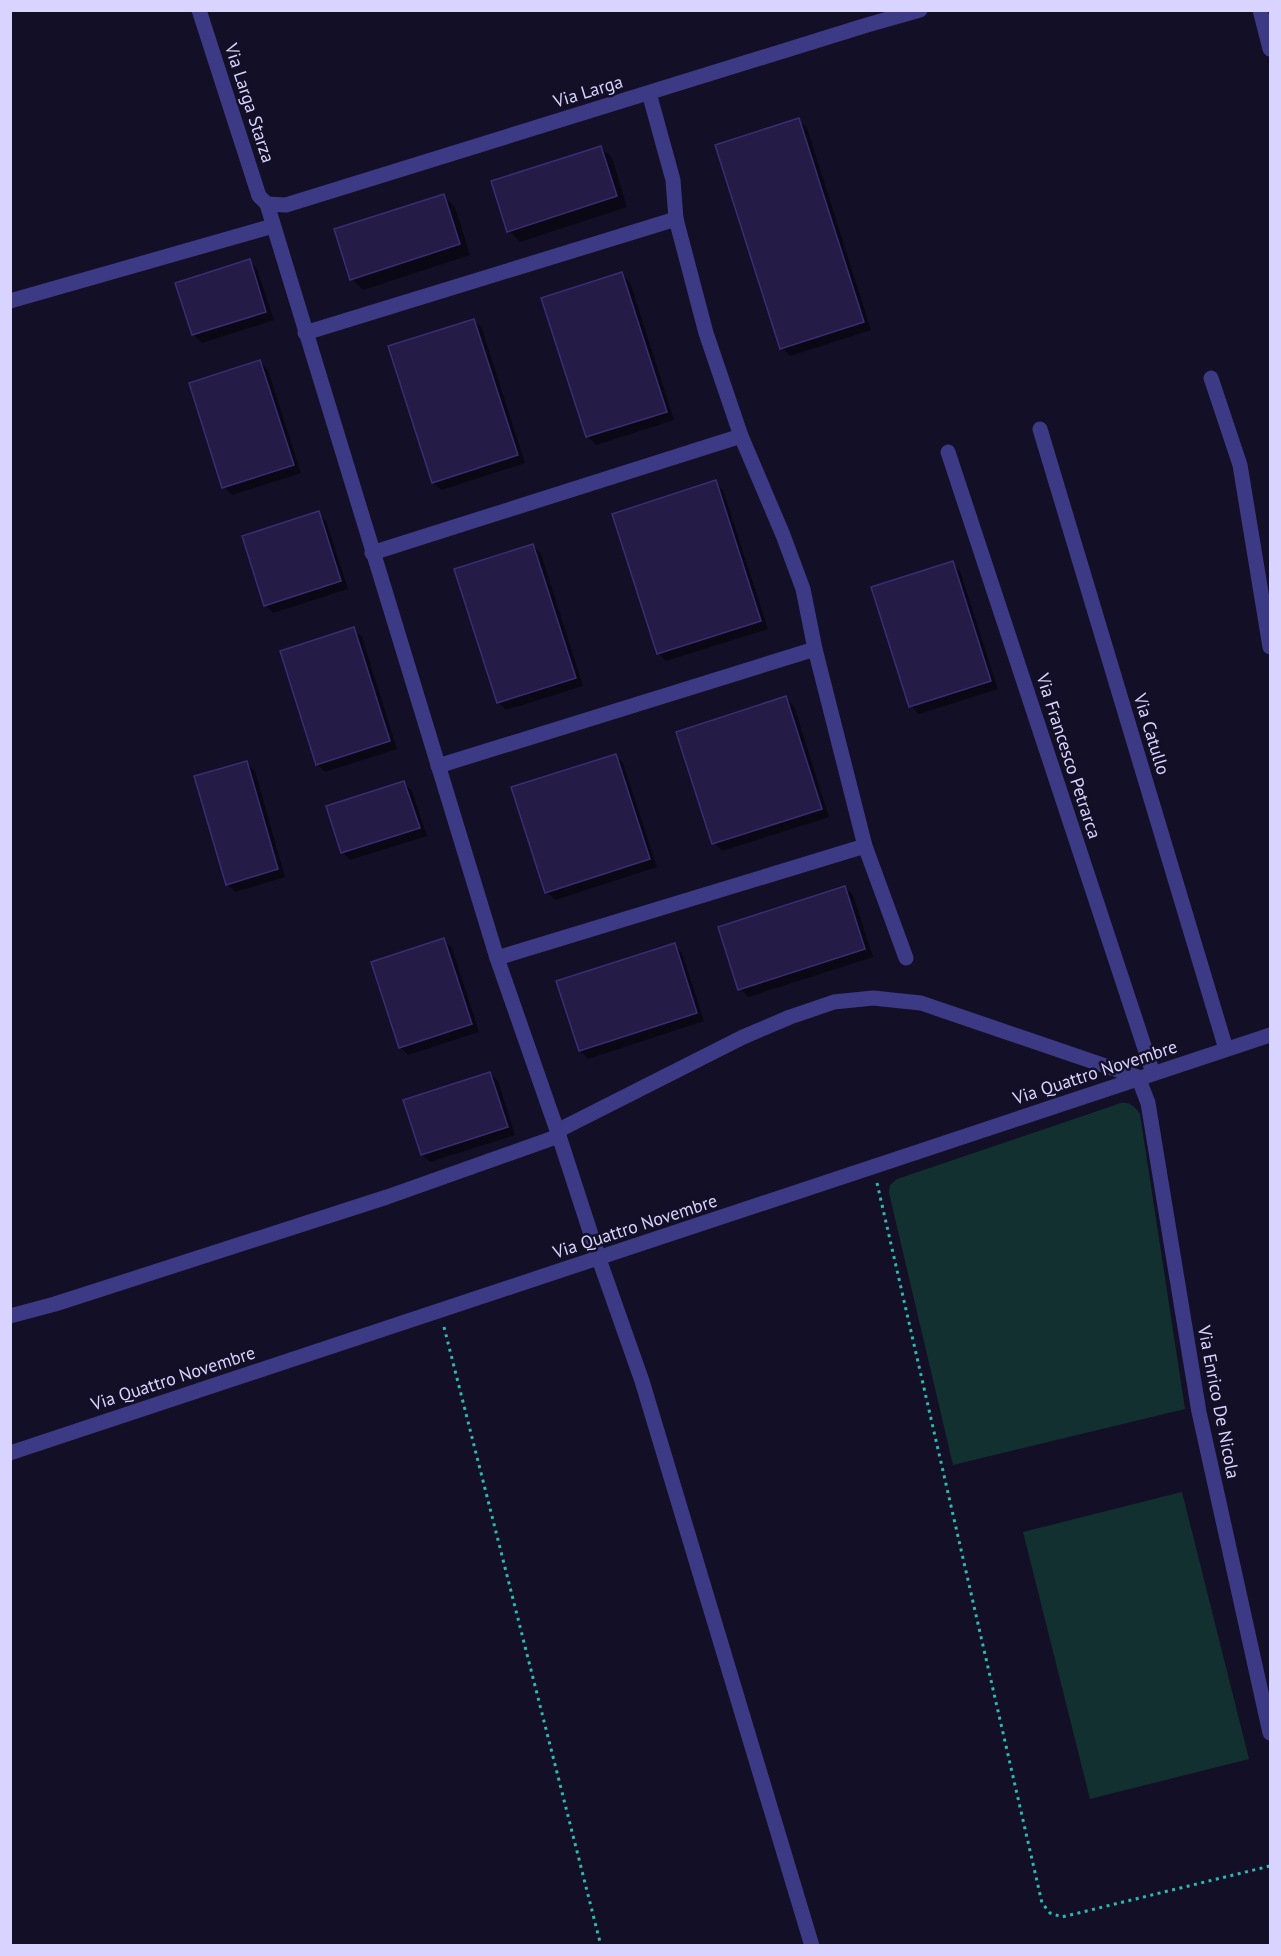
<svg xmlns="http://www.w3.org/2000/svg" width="1281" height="1956" viewBox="0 0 1281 1956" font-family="'PT Sans',sans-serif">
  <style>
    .green { fill: #12302f }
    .shadow { fill: #0007 }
    .building { fill: #241b47; stroke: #3b2d73; stroke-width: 1.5 }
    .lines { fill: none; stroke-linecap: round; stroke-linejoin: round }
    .path { stroke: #2fb8b0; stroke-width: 3; stroke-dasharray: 3 4.5; stroke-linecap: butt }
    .minor { stroke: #3d3a85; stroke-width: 15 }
    .labels { text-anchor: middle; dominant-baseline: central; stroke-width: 5; stroke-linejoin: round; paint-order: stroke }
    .street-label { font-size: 18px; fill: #d9d4ff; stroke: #130f26 }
  </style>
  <rect width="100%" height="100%" fill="#130f26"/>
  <g class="green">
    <path d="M 1121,1103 C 1130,1102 1134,1106 1140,1114 L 1185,1409 L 953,1465 L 889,1193 L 890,1185 L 897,1179 Z"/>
    <polygon points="1182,1492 1249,1759 1090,1799 1023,1532"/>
  </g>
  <g class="shadow">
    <polygon points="798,120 807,128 871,330 790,356 782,348"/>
    <polygon points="601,147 612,158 627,207 520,242 509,231"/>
    <polygon points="444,196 455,207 470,255 363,290 352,279"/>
    <polygon points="249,261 257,269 274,320 202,343 194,335 177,284"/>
    <polygon points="621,274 630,282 674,420 596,445 588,437 543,299"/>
    <polygon points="474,320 482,329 525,463 441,490 433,482"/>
    <polygon points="260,362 268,370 301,473 232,495 224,487"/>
    <polygon points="715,482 723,490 768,629 666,661 658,653"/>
    <polygon points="318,513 326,521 348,589 273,613 265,605"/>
    <polygon points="532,545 541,554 583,686 506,710 498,702"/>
    <polygon points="952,563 960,571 998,689 919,714 911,706"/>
    <polygon points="353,629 362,637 397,749 325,772 317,764"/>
    <polygon points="786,698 794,706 829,817 722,851 714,843"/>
    <polygon points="615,755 623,763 657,867 555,900 547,892"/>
    <polygon points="246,763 255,771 285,877 235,892 227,884"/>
    <polygon points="404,783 412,791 427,836 350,860 342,852"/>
    <polygon points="845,887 853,895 873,957 748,997 740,989"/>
    <polygon points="444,940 452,948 479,1032 408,1055 400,1047"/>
    <polygon points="674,945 682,953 704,1021 588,1059 580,1051"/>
    <polygon points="490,1073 498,1081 515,1135 430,1162 422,1154"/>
  </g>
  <g class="building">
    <polygon points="799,118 864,322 780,349 715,145"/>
    <polygon points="601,146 617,196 507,232 491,181"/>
    <polygon points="444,194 460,244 350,280 334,229"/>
    <polygon points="250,259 266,312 192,335 175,283"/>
    <polygon points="622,272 667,412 586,437 541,298"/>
    <polygon points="474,319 518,455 432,483 388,346"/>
    <polygon points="260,360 294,465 222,488 189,383"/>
    <polygon points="716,480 761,621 657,654 612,514"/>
    <polygon points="319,511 341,581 264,606 242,536"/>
    <polygon points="533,544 576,678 497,703 454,569"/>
    <polygon points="953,561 991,681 909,707 871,587"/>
    <polygon points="354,627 390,741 316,765 280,651"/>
    <polygon points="786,696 822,809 712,844 676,732"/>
    <polygon points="616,754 650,859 545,893 511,787"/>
    <polygon points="247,761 278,869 226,885 194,776"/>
    <polygon points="404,781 420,828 341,853 326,806"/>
    <polygon points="845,886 865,949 738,990 718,927"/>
    <polygon points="444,938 472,1024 399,1048 371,962"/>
    <polygon points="675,943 697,1013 579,1051 556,981"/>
    <polygon points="490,1072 508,1127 421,1155 403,1100"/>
  </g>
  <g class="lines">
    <g class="path">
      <polyline points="877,1183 1042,1903 1050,1913 1062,1917 1270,1866"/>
      <polyline points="444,1327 601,1946"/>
    </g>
    <g class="minor">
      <polyline points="199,10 259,196 267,204 497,958 559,1136 599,1259 642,1381 812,1946"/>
      <polyline points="1260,10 1270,49"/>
      <polyline points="649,93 673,180 676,219 706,333 741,436 783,535 803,589 815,649 865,846 906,958"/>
      <polyline points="267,204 286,205 867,25 920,10"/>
      <polyline points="10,301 273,226"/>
      <polyline points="305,333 676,219"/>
      <polyline points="1211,378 1240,465 1270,647"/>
      <polyline points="1040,429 1226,1049"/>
      <polyline points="948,452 1153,1073"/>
      <polyline points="372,553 741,436"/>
      <polyline points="438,766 815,649"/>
      <polyline points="497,958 865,846"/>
      <polyline points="557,1131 743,1037 790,1017 834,1002 873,998 921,1003 1138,1077 1148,1103 1199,1412 1270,1733"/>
      <polyline points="10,1316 55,1304 387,1197 559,1136"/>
      <polyline points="10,1453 1270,1035"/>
    </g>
  </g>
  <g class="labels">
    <g class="street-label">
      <text transform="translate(588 91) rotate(-17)">Via Larga</text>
      <text transform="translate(250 103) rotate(72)">Via Larga Starza</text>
      <text transform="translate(1152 734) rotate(73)">Via Catullo</text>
      <text transform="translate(1069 756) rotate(72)">Via Francesco Petrarca</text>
      <text transform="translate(1095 1072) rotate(-18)">Via Quattro Novembre</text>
      <text transform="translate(635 1226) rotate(-18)">Via Quattro Novembre</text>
      <text transform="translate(173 1378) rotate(-18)">Via Quattro Novembre</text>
      <text transform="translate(1219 1402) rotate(79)">Via Enrico De Nicola</text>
    </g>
  </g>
  <rect width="1281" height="1956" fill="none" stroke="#d9d4ff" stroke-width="24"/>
</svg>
